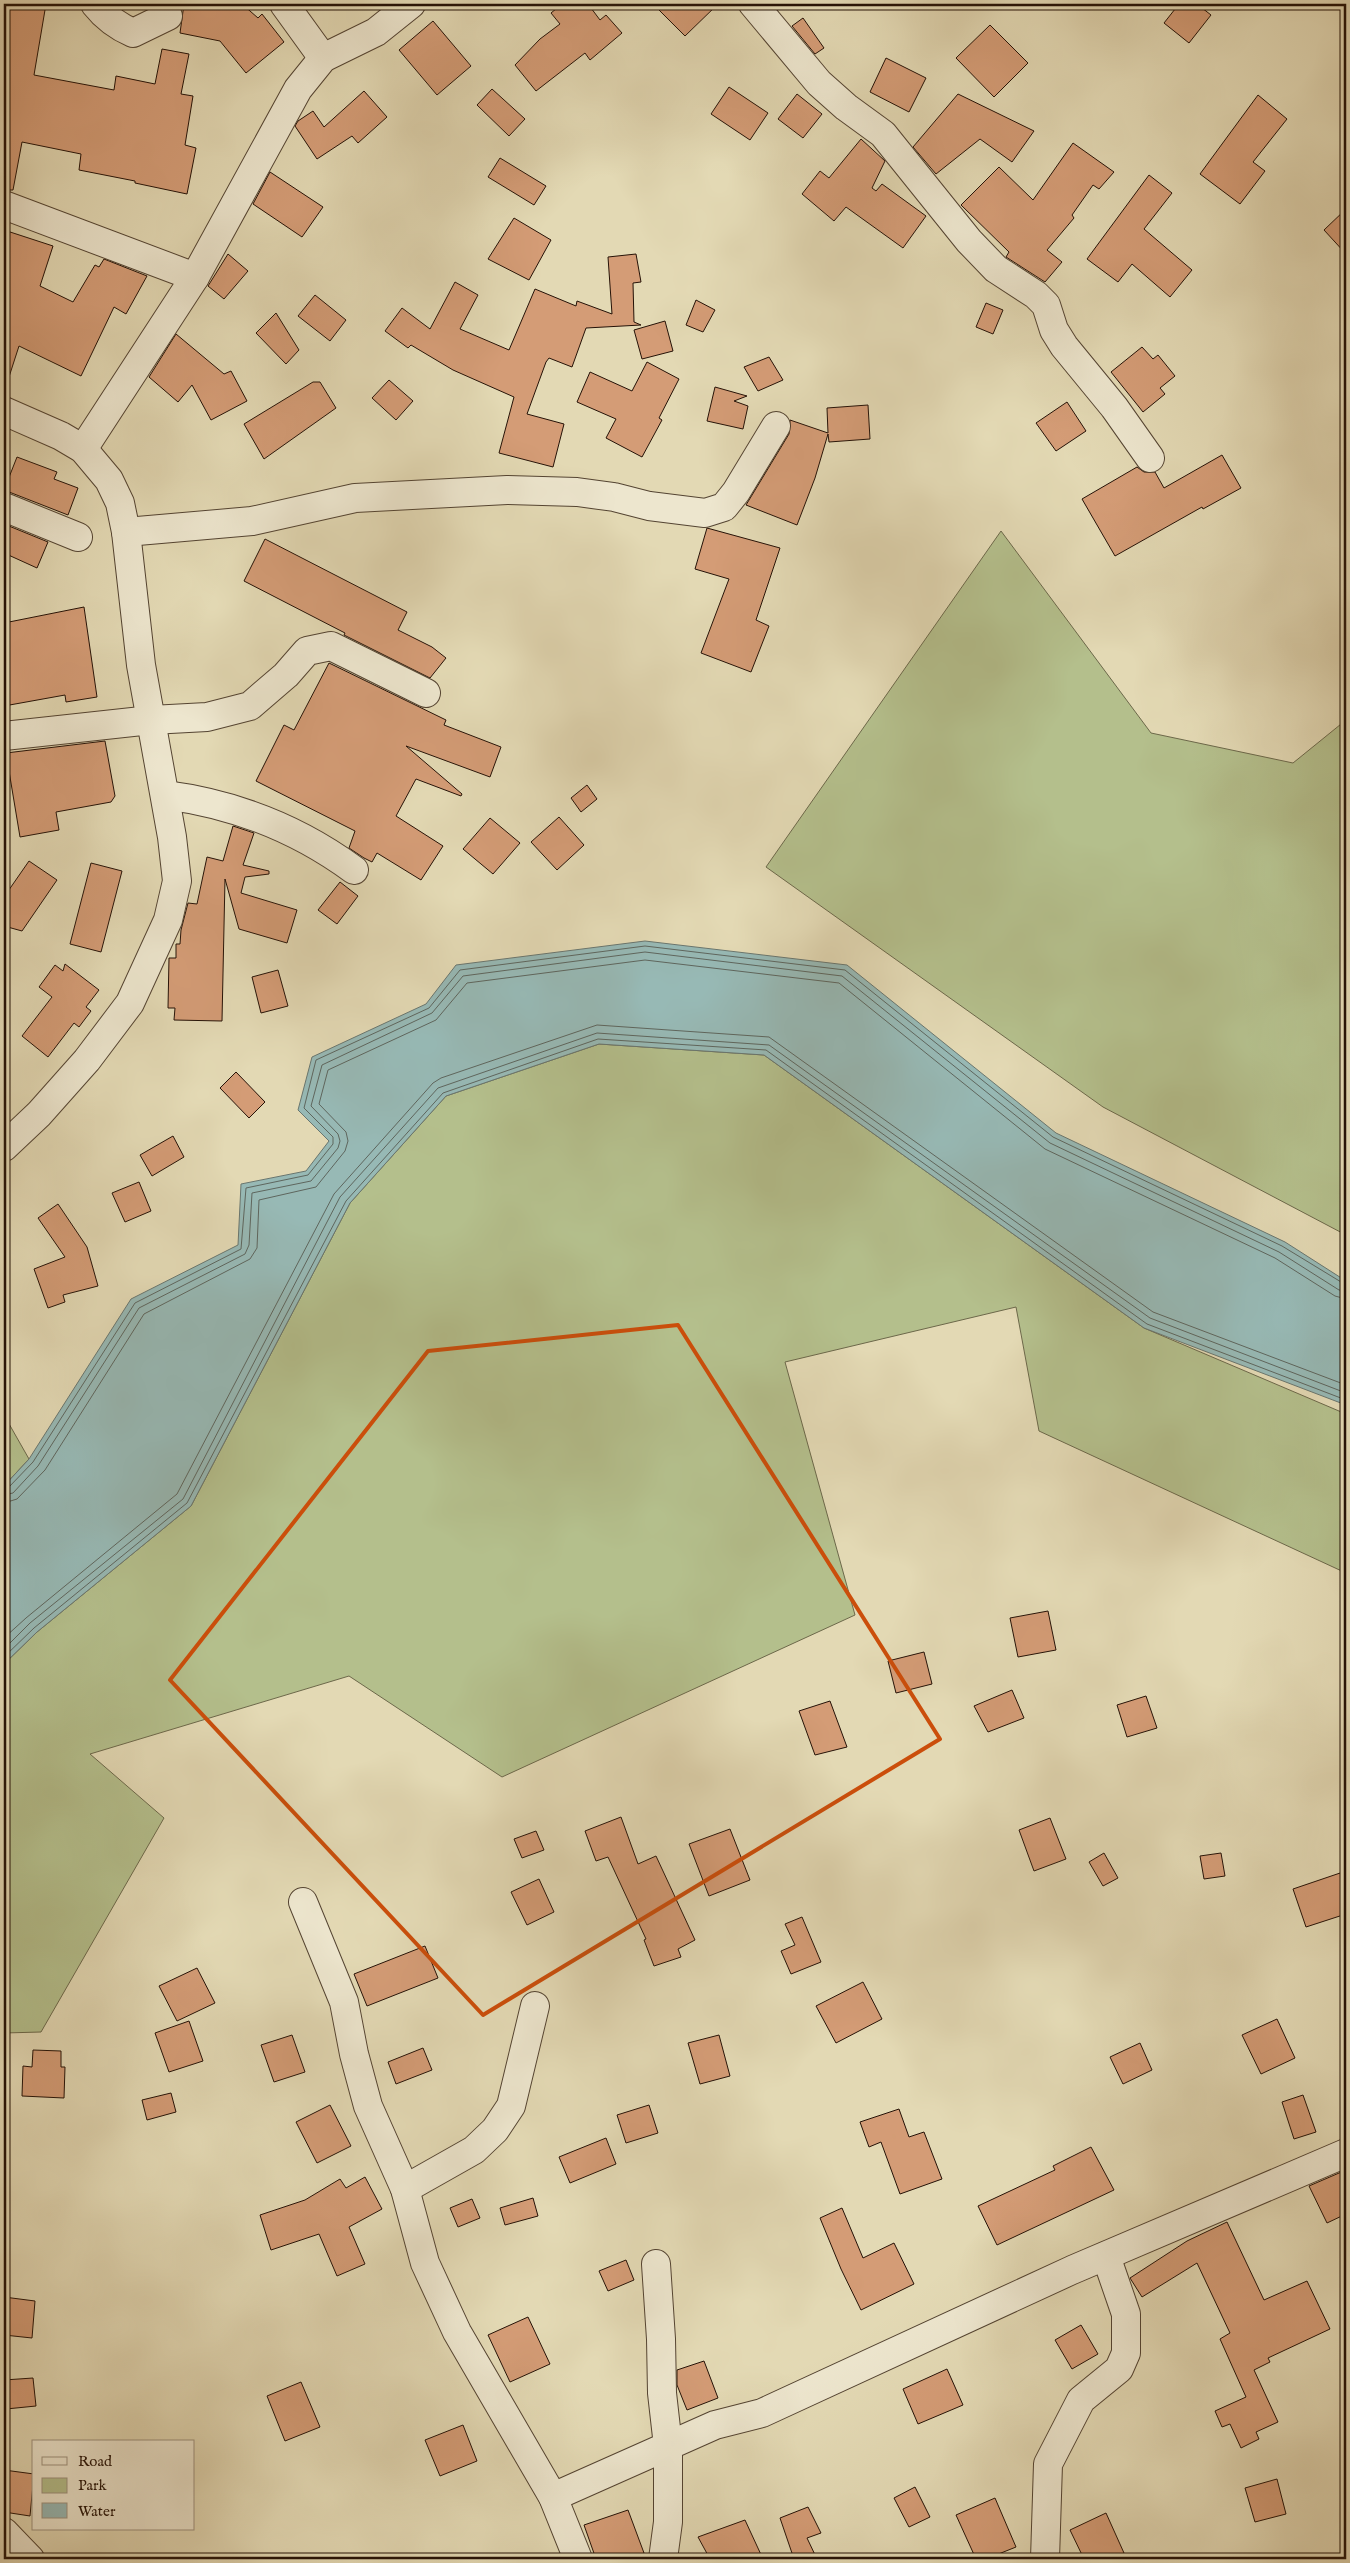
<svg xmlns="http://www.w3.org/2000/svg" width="1350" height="2563" viewBox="0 0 1350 2563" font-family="'IM FELL English',serif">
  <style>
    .green { fill: #b4bf8c; stroke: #6c684a }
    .water { fill: #97b9b5; stroke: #69766f }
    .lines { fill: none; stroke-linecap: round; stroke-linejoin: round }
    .shore { stroke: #5e665e; stroke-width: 1 }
    .building { fill: #d49c76; stroke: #251207 }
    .minor-casing { stroke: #544432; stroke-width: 30 }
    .minor { stroke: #ede6ce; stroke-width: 28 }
    .marked { fill: none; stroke: #cb4e0b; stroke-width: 4; stroke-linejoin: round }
  </style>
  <rect width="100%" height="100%" fill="#e3d9b4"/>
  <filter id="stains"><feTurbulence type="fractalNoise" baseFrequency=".004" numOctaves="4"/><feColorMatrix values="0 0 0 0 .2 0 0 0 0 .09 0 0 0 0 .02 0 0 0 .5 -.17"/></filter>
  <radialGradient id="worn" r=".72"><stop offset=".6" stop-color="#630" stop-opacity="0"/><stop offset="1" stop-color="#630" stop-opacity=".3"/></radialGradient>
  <g class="green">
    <polygon points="1001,531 1151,733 1293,763 1346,720 1346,1235 1103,1107 766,867"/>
    <polygon points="599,1044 764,1055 1144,1328 1346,1414 1346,1573 1039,1431 1016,1307 785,1362 855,1615 502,1777 349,1676 90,1754 164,1818 41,2032 4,2033 4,1664 37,1632 191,1506 350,1203 446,1096"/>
    <polygon points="4,1415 29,1459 4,1486"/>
  </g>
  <polygon class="water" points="645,941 847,965 1056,1133 1285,1242 1346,1281 1346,1405 1144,1328 764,1055 599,1044 446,1096 350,1203 191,1506 37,1632 4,1664 4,1486 29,1459 131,1299 238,1245 241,1184 306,1171 329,1141 298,1110 312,1057 426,1004 456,965"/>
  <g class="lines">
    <g class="shore">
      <polyline points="4,1489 9,1487 33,1462 135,1303 241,1249 246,1188 308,1175 333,1144 333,1137 304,1108 316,1060 429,1008 460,970 645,946 845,970 1053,1137 1282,1246 1346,1285"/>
      <polyline points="4,1495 13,1493 38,1466 139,1308 245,1254 249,1245 252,1193 311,1181 338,1148 340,1141 338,1134 311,1106 322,1065 432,1013 463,976 645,952 842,976 1050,1143 1279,1252 1339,1290 1346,1291"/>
      <polyline points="4,1503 17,1499 45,1470 144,1314 250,1259 257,1248 259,1200 316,1187 345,1151 348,1141 346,1132 319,1104 328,1070 436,1020 467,983 645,960 839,983 1045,1149 1275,1258 1335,1296 1346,1299"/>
      <polyline points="4,1638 26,1618 177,1494 334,1194 433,1083 441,1078 597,1025 769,1037 1153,1312 1346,1385"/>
      <polyline points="4,1649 30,1623 183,1499 340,1197 438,1088 597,1033 769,1045 1150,1318 1346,1393"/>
      <polyline points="4,1657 34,1628 187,1503 346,1201 443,1093 598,1039 766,1050 1147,1324 1346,1400"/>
    </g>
  </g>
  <g class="building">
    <polygon points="4,4 46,4 34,75 114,90 116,76 155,84 162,49 189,54 181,94 193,96 185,145 196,148 187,194 135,183 135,181 79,170 81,154 22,142 13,190 4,190"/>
    <polygon points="184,4 242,4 258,18 262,14 284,42 246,73 220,41 180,33"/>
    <polygon points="562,4 588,4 600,20 606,15 622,33 590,60 585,53 536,91 515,65 540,39 560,24 551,13"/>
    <polygon points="653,4 718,4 685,36"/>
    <polygon points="1179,4 1197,4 1211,15 1189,43 1164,23"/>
    <polygon points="803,18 824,48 815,54 792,26"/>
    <polygon points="433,21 471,66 437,95 399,50"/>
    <polygon points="990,25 1028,63 994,97 956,58"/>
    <polygon points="886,58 926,78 909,112 870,92"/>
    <polygon points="729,87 768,113 750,140 711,114"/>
    <polygon points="492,89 525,119 509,136 477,105"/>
    <polygon points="364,91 387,117 358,143 352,136 317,159 295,126 298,121 313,111 324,127"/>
    <polygon points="797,94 822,114 803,138 778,119"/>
    <polygon points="958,94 1034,131 1012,162 980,139 936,174 913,147"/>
    <polygon points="1258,95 1287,119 1253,162 1265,171 1240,204 1200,174"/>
    <polygon points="861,139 885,161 872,188 876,191 882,184 926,216 903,248 846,207 834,221 802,194 820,171 829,178"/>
    <polygon points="1073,143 1114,172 1099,189 1093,185 1072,215 1074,218 1047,250 1062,262 1045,282 1006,257 1009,252 961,205 999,167 1033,200"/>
    <polygon points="500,158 546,186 534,205 488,177"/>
    <polygon points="270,172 323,207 302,237 253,204"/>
    <polygon points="1149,175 1172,193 1144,229 1192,270 1170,297 1132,264 1118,282 1087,259"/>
    <polygon points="1346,209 1346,254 1324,230"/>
    <polygon points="514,218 551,240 529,280 488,259"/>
    <polygon points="4,230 53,246 40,286 73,302 95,265 99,267 104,259 147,276 126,314 114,307 81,376 19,346 8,380 4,379"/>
    <polygon points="228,254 248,271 224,299 208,286"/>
    <polygon points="636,254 641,282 633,283 634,322 641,325 586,328 572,367 549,358 546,362 527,414 564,424 553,467 499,453 514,397 453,370 411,345 408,348 385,331 402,308 430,329 455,282 478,295 460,329 509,350 535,289 576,306 577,301 612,314 608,257"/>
    <polygon points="315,295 346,320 330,341 298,316"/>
    <polygon points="696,300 715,310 703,332 686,325"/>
    <polygon points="986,303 1003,310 993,334 976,327"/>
    <polygon points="276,313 299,350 286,364 256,333"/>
    <polygon points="665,321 673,351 642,359 634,330"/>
    <polygon points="176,334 224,374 231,371 247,401 211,420 192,385 178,402 149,377"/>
    <polygon points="1142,347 1153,359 1158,355 1175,376 1160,388 1165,394 1143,412 1111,372"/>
    <polygon points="769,357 783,380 758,391 744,367"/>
    <polygon points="647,362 679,379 659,418 662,420 642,457 606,438 616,419 577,402 590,372 632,391"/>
    <polygon points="389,380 413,401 396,420 372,398"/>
    <polygon points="313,382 320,382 336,408 264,459 244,424"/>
    <polygon points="715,387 747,396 734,401 748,406 743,429 707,421"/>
    <polygon points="1067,402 1086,431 1056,451 1036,423"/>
    <polygon points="868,405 870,439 829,442 828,434 815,478 797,525 746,505 789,434 790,420 828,433 827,408"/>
    <polygon points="1222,455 1241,488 1203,509 1202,507 1115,556 1082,499 1137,467 1144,472 1155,472 1164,488"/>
    <polygon points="17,457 57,472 54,479 78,488 68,515 4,490"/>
    <polygon points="4,524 48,542 37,568 4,553"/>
    <polygon points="707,528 780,548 756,620 769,626 751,672 701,653 729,579 695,569"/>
    <polygon points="265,539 407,612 398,630 432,647 446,658 430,678 344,635 345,633 244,581"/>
    <polygon points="84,607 97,697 66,702 65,695 4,706 4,623"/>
    <polygon points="329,663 446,720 444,725 501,747 490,777 406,746 462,794 461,796 416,779 396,816 443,846 421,880 377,853 372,862 364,858 349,848 355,831 256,781 284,725 294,730"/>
    <polygon points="105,741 115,796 111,802 56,812 59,830 20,837 6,753"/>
    <polygon points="587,785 597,799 581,812 571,798"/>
    <polygon points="559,817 584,845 557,870 531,842"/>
    <polygon points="490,818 520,843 493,874 463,849"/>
    <polygon points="233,826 254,833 243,865 269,871 269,874 245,877 241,893 297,910 287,943 239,929 225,879 222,1021 174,1020 175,1008 168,1008 169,958 176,958 176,944 180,944 181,930 188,903 197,904 207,857 223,861"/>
    <polygon points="29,861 57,880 22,931 4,926 4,897"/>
    <polygon points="91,863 122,871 101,952 70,944"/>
    <polygon points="340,882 358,896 337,924 318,910"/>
    <polygon points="65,964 99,990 86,1007 91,1011 79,1027 74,1023 48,1057 22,1036 52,997 39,987 55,965 63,971"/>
    <polygon points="278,970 288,1006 261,1013 252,977"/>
    <polygon points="236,1072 265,1102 249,1118 220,1088"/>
    <polygon points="173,1136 184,1157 152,1176 140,1155"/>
    <polygon points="139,1182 151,1211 125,1222 112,1193"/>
    <polygon points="58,1204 87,1247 98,1286 63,1295 65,1302 48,1308 34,1269 65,1257 38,1218"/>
    <polygon points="1048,1611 1056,1650 1018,1657 1010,1618"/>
    <polygon points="924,1652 932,1684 896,1693 888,1661"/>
    <polygon points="1012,1690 1024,1718 988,1732 974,1706"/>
    <polygon points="1146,1696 1157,1728 1127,1737 1117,1705"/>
    <polygon points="830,1701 847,1747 815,1755 799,1711"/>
    <polygon points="621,1817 638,1864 656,1856 695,1940 678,1949 681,1957 654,1966 644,1940 646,1939 608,1857 596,1861 585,1831"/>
    <polygon points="1050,1818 1066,1859 1034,1871 1019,1830"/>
    <polygon points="730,1829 750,1880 709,1896 689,1844"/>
    <polygon points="536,1831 544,1850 522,1858 514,1839"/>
    <polygon points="1104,1853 1118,1878 1103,1886 1089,1862"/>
    <polygon points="1221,1853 1225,1876 1204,1879 1200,1856"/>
    <polygon points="1346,1871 1346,1914 1306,1927 1293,1889"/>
    <polygon points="539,1879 554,1912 527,1925 511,1892"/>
    <polygon points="802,1917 821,1962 791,1974 781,1951 795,1945 785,1924"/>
    <polygon points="425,1946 438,1978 367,2006 354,1974"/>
    <polygon points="197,1968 215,2003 177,2021 159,1986"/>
    <polygon points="863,1982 882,2019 836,2043 816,2006"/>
    <polygon points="1277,2019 1295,2058 1261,2074 1242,2035"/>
    <polygon points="189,2021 203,2061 169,2072 155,2033"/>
    <polygon points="292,2035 305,2072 274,2082 261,2045"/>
    <polygon points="719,2035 730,2076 700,2084 688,2043"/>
    <polygon points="1140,2043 1152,2070 1123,2084 1110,2057"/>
    <polygon points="423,2048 432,2070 396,2084 388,2062"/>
    <polygon points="33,2050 61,2051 61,2067 65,2067 64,2098 22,2096 23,2066 32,2067"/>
    <polygon points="171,2093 176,2112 147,2120 142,2100"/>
    <polygon points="1303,2095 1316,2132 1294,2139 1282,2102"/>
    <polygon points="330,2105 351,2146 317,2163 296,2122"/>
    <polygon points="649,2105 658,2133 626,2143 617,2115"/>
    <polygon points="899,2109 909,2137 924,2132 942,2179 900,2194 881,2142 869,2147 860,2122"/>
    <polygon points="606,2138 616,2164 570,2183 559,2157"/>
    <polygon points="1091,2147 1114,2190 997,2245 978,2206 1055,2170 1053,2166"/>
    <polygon points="1346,2170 1346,2214 1327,2223 1309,2186"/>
    <polygon points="365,2177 382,2209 349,2227 365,2264 337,2276 319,2234 271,2250 260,2215 305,2200 340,2179 346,2188"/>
    <polygon points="533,2198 538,2216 505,2225 500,2208"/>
    <polygon points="472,2199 480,2218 458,2227 450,2208"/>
    <polygon points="842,2208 863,2258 894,2243 914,2284 861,2310 841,2269 820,2218"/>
    <polygon points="1227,2222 1264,2300 1307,2281 1330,2329 1268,2358 1270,2362 1254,2370 1278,2422 1256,2432 1259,2439 1241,2448 1230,2424 1222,2427 1215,2411 1246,2397 1220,2339 1230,2333 1197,2263 1142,2297 1130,2278 1187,2241"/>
    <polygon points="626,2260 634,2280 608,2291 599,2271"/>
    <polygon points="4,2297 35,2301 32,2338 4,2335"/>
    <polygon points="528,2317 550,2364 510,2382 488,2335"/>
    <polygon points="1081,2325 1098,2354 1072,2369 1055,2340"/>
    <polygon points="704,2361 718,2398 687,2410 677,2385 677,2370"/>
    <polygon points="947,2369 963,2405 918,2424 903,2389"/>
    <polygon points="33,2378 36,2406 6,2409 4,2380"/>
    <polygon points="301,2382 320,2427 285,2441 267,2396"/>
    <polygon points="463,2425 477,2461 440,2476 425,2440"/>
    <polygon points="4,2470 34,2474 30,2516 4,2512"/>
    <polygon points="1277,2479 1286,2514 1255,2522 1245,2488"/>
    <polygon points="915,2487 930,2517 909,2527 894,2498"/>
    <polygon points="995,2498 1016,2547 986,2559 976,2559 956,2515"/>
    <polygon points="808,2507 821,2533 807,2538 817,2559 794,2559 780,2518"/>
    <polygon points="628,2510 644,2553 627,2559 596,2559 584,2525"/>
    <polygon points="1106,2513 1124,2553 1111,2559 1084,2559 1070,2530"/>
    <polygon points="745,2520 763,2559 710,2559 698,2537"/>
  </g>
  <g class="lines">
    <defs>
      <g id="minor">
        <path d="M 95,4 C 106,18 117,26 133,33 L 168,16"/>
        <polyline points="284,4 323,58"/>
        <polyline points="753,4 819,83 846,107 883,134 969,241 996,269 1036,295 1046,305 1054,330 1064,346 1114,407 1150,458"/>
        <polyline points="4,205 195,277"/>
        <polyline points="4,411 61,436 83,449 109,480 120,503 126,532 141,665 172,837 177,881 168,920 130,1003 87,1060 39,1114 4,1147"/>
        <polyline points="83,449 195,277 298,89 323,58 376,32 411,4"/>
        <polyline points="4,507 78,537"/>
        <polyline points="126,532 252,521 355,498 507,490 577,492 614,497 649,506 705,513 724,507 736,492 776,426"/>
        <polyline points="4,736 151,720 207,717 250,706 286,675 307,651 331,646 426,693"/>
        <path d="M 165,795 C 235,804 297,828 354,870"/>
        <polyline points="303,1902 344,2002 354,2054 368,2106 405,2189 425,2263 457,2332 553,2497 578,2559"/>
        <polyline points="405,2189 474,2150 495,2130 511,2106 535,2006"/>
        <polyline points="656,2264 661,2339 662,2393 668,2446 668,2522 663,2559"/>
        <polyline points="553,2497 715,2425 762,2413 1072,2270 1346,2153"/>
        <polyline points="4,2532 30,2559"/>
        <polyline points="1045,2559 1048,2464 1081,2400 1119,2369 1126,2353 1126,2314 1106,2256"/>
      </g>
    </defs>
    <use href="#minor" class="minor-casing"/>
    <use href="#minor" class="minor"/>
  </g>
  <path class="marked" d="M 678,1325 L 940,1739 L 483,2015 L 170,1680 L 428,1351 Z"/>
  <rect width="1350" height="2563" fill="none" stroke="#e3d9b4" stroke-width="20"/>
  <rect x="5" y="5" width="1340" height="2553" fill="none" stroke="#251207" stroke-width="2.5"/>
  <rect x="10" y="10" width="1330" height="2543" fill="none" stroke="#251207"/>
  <rect x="32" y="2440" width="162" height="90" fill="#ede6ce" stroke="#9d917e"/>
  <rect x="42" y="2457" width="25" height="8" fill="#ede6ce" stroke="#9d917e"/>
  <text x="78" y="2466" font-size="15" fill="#251207">Road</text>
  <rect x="42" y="2478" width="25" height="15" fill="#b4bf8c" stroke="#9d917e"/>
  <text x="78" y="2490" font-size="15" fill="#251207">Park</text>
  <rect x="42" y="2503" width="25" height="15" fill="#97b9b5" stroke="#9d917e"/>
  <text x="78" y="2516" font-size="15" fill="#251207">Water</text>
  <rect width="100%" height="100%" filter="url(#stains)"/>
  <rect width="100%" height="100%" fill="url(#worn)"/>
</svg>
